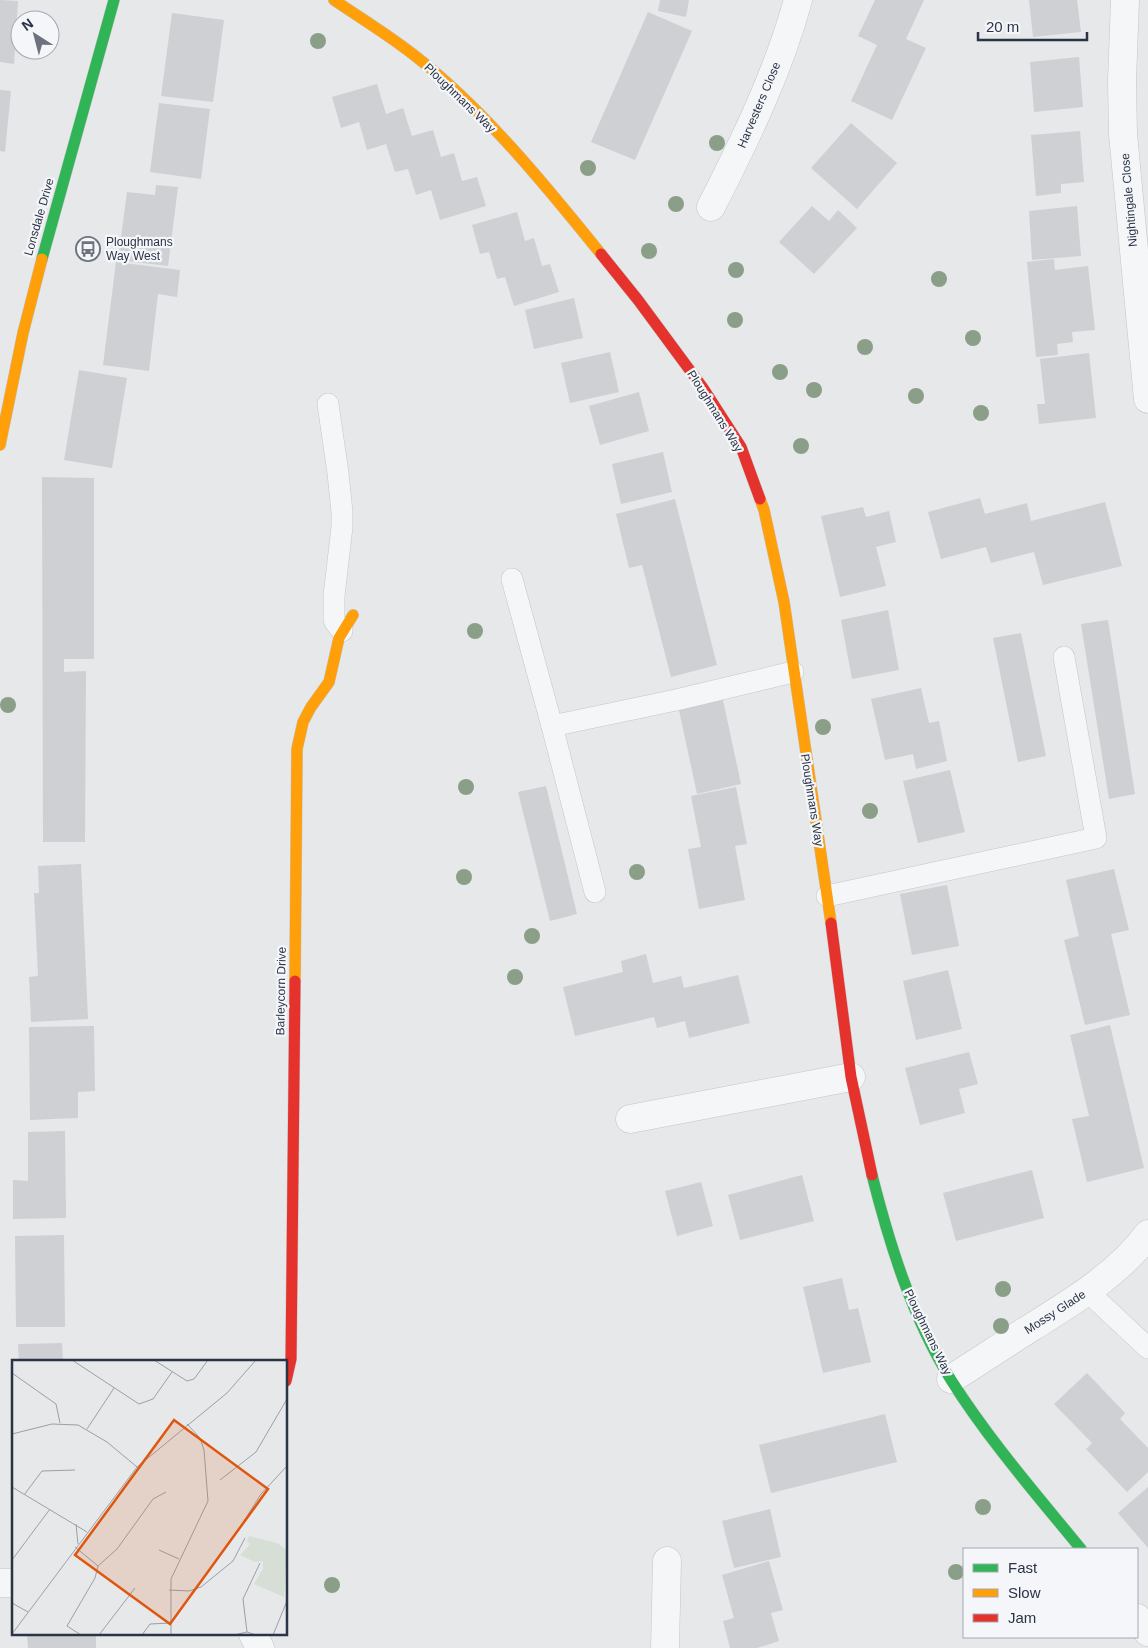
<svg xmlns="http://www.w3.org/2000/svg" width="1148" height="1648" viewBox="0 0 1148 1648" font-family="Helvetica,sans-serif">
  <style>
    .building { fill: #ced0d3 }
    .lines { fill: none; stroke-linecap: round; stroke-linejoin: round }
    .lane-casing { stroke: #c4c6c8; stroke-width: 22 }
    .street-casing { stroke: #c4c6c8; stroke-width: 29 }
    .fast-casing { stroke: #c4c6c8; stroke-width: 12 }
    .slow-casing { stroke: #c4c6c8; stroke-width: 12 }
    .jam-casing { stroke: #c4c6c8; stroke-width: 12 }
    .lane { stroke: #f5f6f7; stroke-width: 21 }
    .street { stroke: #f5f6f7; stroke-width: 28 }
    .fast { stroke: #30b455; stroke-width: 11 }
    .slow { stroke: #ff9f0a; stroke-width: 11 }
    .jam { stroke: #e5322d; stroke-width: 11 }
    .tree { fill: #8a9e88 }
    .labels { text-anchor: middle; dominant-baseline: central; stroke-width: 4.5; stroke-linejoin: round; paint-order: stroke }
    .street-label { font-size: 12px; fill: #2b3445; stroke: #f4f6f9 }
    .poi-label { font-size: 12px; fill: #2b3445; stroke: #f4f6f9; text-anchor: start }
    .inset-road { fill: none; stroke: #9ba0a8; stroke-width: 1 }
    .view { fill: #df570f; fill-opacity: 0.15; stroke: #df570f; stroke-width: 2.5 }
    .inset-edge { fill: none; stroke: #2b3445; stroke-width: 2.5 }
  </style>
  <rect width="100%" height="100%" fill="#e6e8ea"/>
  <g class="building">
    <polygon points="0,0 18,1 14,64 0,62"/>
    <polygon points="660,0 689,0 686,17 658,11"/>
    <polygon points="875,0 924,0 906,39 926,48 892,120 851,101 877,45 858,36"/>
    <polygon points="1029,0 1077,0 1081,32 1033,37"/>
    <polygon points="648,12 692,31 635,160 591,142"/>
    <polygon points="172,13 224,20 213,102 161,96"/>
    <polygon points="1079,57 1083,107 1034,112 1030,62"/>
    <polygon points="377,84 386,114 403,108 412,136 433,130 441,157 454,153 462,181 477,177 486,206 440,220 431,190 416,195 408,169 395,172 386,144 367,150 359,122 341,128 332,97"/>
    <polygon points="0,90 11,91 5,152 0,151"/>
    <polygon points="159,103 210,109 201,179 150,172"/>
    <polygon points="851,123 897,163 857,209 811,168"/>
    <polygon points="1080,131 1084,182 1061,184 1061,193 1036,196 1031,135"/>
    <polygon points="156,185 178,187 168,266 118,260 127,192 155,195"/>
    <polygon points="812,206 829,221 838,210 857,228 814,274 779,242"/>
    <polygon points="1077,206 1081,256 1032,260 1029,211"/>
    <polygon points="517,212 525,241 534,238 542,266 550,264 559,292 514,306 505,277 497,279 489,252 480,254 472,225"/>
    <polygon points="1054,259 1055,270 1088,266 1095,330 1072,332 1073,342 1057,344 1058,355 1036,357 1027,262"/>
    <polygon points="116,262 180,270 177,297 158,294 149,371 103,365"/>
    <polygon points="574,298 583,338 534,349 525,310"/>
    <polygon points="610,352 619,392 570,403 561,363"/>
    <polygon points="1089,353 1096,418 1039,424 1037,404 1045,404 1040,359"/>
    <polygon points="79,370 127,378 112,468 64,460"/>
    <polygon points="639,392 649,431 600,445 589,406"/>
    <polygon points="663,452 672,492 621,504 612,464"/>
    <polygon points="42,477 94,478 94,659 64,659 64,672 86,671 85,842 43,842"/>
    <polygon points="980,498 985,514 1027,503 1031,521 1105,502 1122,566 1043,585 1034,552 991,563 986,547 941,559 928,512"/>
    <polygon points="675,499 717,665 671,677 642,565 629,568 616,514"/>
    <polygon points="863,507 866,517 889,511 896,542 876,547 886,586 840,597 821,516"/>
    <polygon points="888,610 899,670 852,679 841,620"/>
    <polygon points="1108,620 1135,794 1109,799 1081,624"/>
    <polygon points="1021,633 1046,756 1018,762 993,638"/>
    <polygon points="921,688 929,723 939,721 947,761 916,769 913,754 885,760 871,699"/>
    <polygon points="723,700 741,784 697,794 679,710"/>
    <polygon points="950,770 965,832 918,843 903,781"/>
    <polygon points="546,786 577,914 550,921 518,792"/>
    <polygon points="736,787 747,844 735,846 745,900 699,909 688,849 701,847 691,796"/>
    <polygon points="81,864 88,1019 31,1022 29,977 38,976 34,893 39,893 38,866"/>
    <polygon points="1114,869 1129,930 1111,934 1130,1015 1085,1025 1064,940 1079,936 1066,880"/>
    <polygon points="947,885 959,946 912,955 900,894"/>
    <polygon points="646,954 653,983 681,976 684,988 738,975 750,1023 689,1038 685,1021 657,1028 654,1017 575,1036 563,987 623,972 621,961"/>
    <polygon points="948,970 962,1029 916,1040 903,981"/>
    <polygon points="1110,1025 1144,1168 1087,1182 1072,1119 1089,1116 1070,1035"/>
    <polygon points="94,1026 95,1091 78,1092 78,1118 30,1120 29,1027"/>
    <polygon points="969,1052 978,1084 959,1089 965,1113 920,1125 905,1068"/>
    <polygon points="65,1131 66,1218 13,1219 13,1180 28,1181 28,1132"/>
    <polygon points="1032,1170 1044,1218 956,1241 943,1193"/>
    <polygon points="802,1175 814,1221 740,1240 728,1195"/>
    <polygon points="701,1182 713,1226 677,1236 665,1191"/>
    <polygon points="64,1235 65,1327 16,1327 15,1236"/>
    <polygon points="842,1278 849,1310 858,1308 871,1362 823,1373 803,1287"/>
    <polygon points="62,1343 63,1362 19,1362 18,1344"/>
    <polygon points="1087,1373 1125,1413 1120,1419 1148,1448 1148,1472 1127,1492 1086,1449 1092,1443 1054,1404"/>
    <polygon points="885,1414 897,1462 771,1493 759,1445"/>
    <polygon points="1148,1487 1148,1548 1118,1513"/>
    <polygon points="770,1509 781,1557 734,1568 722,1521"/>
    <polygon points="769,1561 783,1610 771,1613 779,1641 757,1648 730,1648 723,1621 734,1618 722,1575"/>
    <polygon points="27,1634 96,1634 96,1648 28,1648"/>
  </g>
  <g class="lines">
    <defs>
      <g id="lane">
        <polyline points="328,404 338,473 342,512 342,527 334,596 334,619 335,622 342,631"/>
        <polyline points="512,579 552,726 676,700 793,672"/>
        <polyline points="552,726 595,892"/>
        <polyline points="827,896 1096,838 1064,657"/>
        <polyline points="1087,1291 1148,1348"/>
      </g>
      <g id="street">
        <polyline points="1125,0 1122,81 1123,134 1148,399"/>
        <path d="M 711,207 C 745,140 778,73 798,0"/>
        <polyline points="630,1119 851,1077"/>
        <path d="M 951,1379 C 978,1362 1005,1344 1032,1327 C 1072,1302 1120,1273 1148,1234"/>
        <polyline points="0,1583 14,1583"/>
        <polyline points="1137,1618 1148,1632"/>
        <polyline points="253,1634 260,1648"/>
        <polyline points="665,1648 667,1561"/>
      </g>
      <g id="fast">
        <polyline points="42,259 114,0"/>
        <path d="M 872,1175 C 890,1246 912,1317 951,1380 C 989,1440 1036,1494 1081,1549"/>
      </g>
      <g id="slow">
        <path d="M 334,0 C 362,19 392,37 419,59 C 486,112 547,187 601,254"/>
        <polyline points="0,445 23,333 42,259"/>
        <polyline points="760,499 764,510 784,602 831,923"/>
        <polyline points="295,981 297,749 303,722 311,707 329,682 339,638 353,615"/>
      </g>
      <g id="jam">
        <polyline points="601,254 638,300 703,388 741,447 760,499"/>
        <polyline points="831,923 851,1077 872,1175"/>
        <polyline points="286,1381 291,1359 295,981"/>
      </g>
    </defs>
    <use href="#lane" class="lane-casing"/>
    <use href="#street" class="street-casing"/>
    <use href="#fast" class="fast-casing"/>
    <use href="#slow" class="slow-casing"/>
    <use href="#jam" class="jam-casing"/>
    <use href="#lane" class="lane"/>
    <use href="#street" class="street"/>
    <use href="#fast" class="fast"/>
    <use href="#slow" class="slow"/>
    <use href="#jam" class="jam"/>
  </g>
  <g class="tree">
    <circle cx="318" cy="41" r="8"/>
    <circle cx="717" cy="143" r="8"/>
    <circle cx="588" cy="168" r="8"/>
    <circle cx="676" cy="204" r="8"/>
    <circle cx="649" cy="251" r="8"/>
    <circle cx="736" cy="270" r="8"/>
    <circle cx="939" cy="279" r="8"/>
    <circle cx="735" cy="320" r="8"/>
    <circle cx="973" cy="338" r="8"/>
    <circle cx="865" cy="347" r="8"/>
    <circle cx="780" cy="372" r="8"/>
    <circle cx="814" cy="390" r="8"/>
    <circle cx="916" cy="396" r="8"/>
    <circle cx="981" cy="413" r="8"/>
    <circle cx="801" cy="446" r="8"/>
    <circle cx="475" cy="631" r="8"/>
    <circle cx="8" cy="705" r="8"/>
    <circle cx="823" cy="727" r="8"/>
    <circle cx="466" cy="787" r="8"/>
    <circle cx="870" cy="811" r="8"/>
    <circle cx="637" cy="872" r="8"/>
    <circle cx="464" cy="877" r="8"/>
    <circle cx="532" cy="936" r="8"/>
    <circle cx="515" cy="977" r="8"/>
    <circle cx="1003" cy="1289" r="8"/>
    <circle cx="1001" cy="1326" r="8"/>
    <circle cx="983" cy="1507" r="8"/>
    <circle cx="956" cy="1572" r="8"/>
    <circle cx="332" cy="1585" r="8"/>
  </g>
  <defs>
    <symbol id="bus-ring" viewBox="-11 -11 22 22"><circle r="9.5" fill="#f4f6f9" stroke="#6c737f" stroke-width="1.5"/><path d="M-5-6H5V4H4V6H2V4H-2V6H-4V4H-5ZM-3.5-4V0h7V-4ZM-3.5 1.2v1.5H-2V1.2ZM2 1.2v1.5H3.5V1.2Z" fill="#6c737f"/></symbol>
  </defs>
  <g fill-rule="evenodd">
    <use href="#bus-ring" x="74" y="235" width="28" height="28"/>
  </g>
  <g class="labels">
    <g class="street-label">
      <text transform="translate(460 98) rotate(44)">Ploughmans Way</text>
      <text transform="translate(759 105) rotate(-67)">Harvesters Close</text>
      <text transform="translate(1129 200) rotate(-95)">Nightingale Close</text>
      <text transform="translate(39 217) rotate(-74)">Lonsdale Drive</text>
      <text transform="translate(715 411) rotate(58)">Ploughmans Way</text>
      <text transform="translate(812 800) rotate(81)">Ploughmans Way</text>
      <text transform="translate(281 991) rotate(-89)">Barleycorn Drive</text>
      <text transform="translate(1055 1312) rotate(-33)">Mossy Glade</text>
      <text transform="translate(928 1332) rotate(64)">Ploughmans Way</text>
    </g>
    <g class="poi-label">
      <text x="106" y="242">Ploughmans<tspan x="106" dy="14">Way West</tspan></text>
    </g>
  </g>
  <g transform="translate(12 1360)">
    <rect width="275" height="275" fill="#e6e8ea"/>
    <path d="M 237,176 L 265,183 L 275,190 L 272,237 L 242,224 L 251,209 L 251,201 L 243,202 L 228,195 L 238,184 L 235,182 Z" fill="#d6ded6"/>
    <path class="inset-road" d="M 60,0 L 127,44 L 141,39 L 160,12M 142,0 L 175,21 L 182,19 L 196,0M 0,13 L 44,44 L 48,63M 75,69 L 102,28M 0,74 L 40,64 L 66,65 L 95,82 L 125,107M 208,120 L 244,92 L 275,39M 0,127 L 75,172M 12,135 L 30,111 L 63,110M 232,161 L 249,134 L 275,106M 64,164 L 66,184M 63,187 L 86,206 L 83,218 L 55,266 L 69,275M 147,190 L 167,199M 0,200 L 38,149M 86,206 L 105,189 L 141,139 L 154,132M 157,230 L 177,231 L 189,227 L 221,201 L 233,178M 0,243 L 16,252M 235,272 L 231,239 L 248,203M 0,274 L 125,107 L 215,33 L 244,0M 87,275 L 123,228M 130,275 L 138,264 L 159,263M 159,275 L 159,219 L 196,141 L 192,90 L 188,78 L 175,64M 222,275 L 235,272 L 244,275M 261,275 L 275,241"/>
    <path class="view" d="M 162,60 L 256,129 L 158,264 L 63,195 Z"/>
    <rect width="275" height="275" class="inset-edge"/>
  </g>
  <rect x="963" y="1548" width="175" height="90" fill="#f4f6f9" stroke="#a4a8b1"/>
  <rect x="973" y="1564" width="25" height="8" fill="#30b455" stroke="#a4a8b1"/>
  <text x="1008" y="1573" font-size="15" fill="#2b3445">Fast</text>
  <rect x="973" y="1589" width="25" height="8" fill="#ff9f0a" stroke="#a4a8b1"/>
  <text x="1008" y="1598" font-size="15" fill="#2b3445">Slow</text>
  <rect x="973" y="1614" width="25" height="8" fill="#e5322d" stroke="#a4a8b1"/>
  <text x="1008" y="1623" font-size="15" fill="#2b3445">Jam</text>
  <g transform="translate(35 35) rotate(324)"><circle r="24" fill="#f4f6f9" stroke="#a4a8b1"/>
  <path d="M0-4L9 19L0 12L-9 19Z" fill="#6c737f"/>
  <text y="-8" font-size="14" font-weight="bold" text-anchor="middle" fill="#2b3445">N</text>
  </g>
  <path d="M978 32v8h109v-8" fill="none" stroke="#2b3445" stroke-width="2.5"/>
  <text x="986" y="32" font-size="15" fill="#2b3445" stroke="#f4f6f9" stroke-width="4" paint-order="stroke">20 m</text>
</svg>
